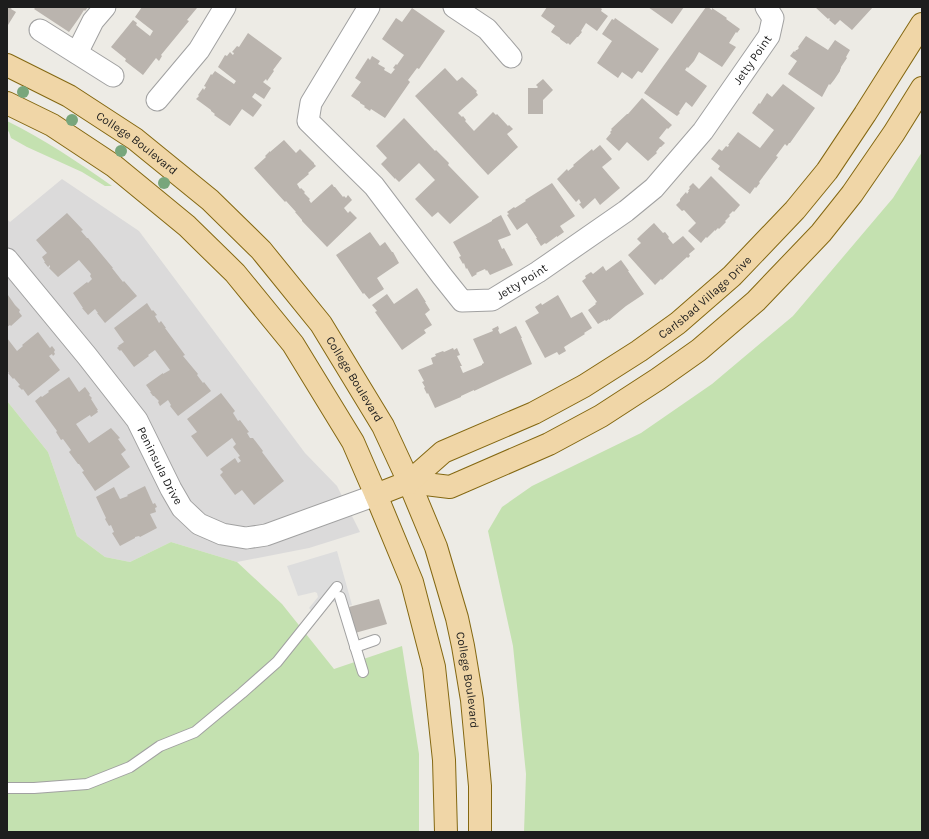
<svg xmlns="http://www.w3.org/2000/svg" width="929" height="839" viewBox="0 0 929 839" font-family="Karla,sans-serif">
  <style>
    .residential { fill: #dbdada }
    .grass { fill: #c4e1b0 }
    .parking { fill: #ddd }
    .building { fill: #bab4ae }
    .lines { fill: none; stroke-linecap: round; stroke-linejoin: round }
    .service-casing { stroke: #a1a1a1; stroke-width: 12 }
    .minor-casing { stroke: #a1a1a1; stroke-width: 23 }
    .primary-casing { stroke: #846812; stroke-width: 24 }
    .service { stroke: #fff; stroke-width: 10 }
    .minor { stroke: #fff; stroke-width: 21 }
    .primary { stroke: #f0d6a7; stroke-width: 22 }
    .tree { fill: #78a67c }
    .labels { text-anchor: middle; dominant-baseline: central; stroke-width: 4; stroke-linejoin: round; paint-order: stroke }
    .street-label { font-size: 12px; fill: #1d1d1d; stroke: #fff }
  </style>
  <rect width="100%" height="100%" fill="#edebe5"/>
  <polygon class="residential" points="62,179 139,231 305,453 337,486 360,532 309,548 237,562 171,542 130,562 105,557 77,536 48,452 7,401 7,219 10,222"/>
  <g class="grass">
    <path d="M 7,121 C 44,139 78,162 112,186 L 105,186 L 82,172 L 27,147 L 11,138 L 9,132 L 7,130 Z"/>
    <polygon points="922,152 922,832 524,832 526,774 513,646 488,531 502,507 532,486 641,433 712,384 793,316 893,198"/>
    <polygon points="7,401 48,452 77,536 105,557 130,562 171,542 237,562 282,604 334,669 402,646 419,754 419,832 7,832"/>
  </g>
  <polygon class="parking" points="337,551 352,605 337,608 337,604 335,602 332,602 318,617 309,608 318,597 317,593 315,592 298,596 287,566"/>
  <g class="building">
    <polygon points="7,7 12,7 11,9 16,12 8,25 7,25"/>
    <polygon points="36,7 88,7 85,11 84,10 79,18 69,32 34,9"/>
    <polygon points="142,7 197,8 187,20 189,21 161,55 162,56 159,61 156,58 143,75 125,61 126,59 111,47 133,20 137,23 136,25 150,36 153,31 135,17"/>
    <polygon points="547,7 599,7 602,9 601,11 608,16 597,31 586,23 581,31 582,32 578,37 577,37 570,45 568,43 567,44 560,39 560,38 551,32 555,26 541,16"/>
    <polygon points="648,7 684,7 672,24"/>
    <polygon points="706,7 708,7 712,10 712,8 727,18 726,19 740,29 737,33 736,32 729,43 736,47 722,67 699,52 694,61 688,68 687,67 685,70 707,86 692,107 686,102 679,112 680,113 677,116 644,93"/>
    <polygon points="815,7 873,7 852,30 840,20 835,25 829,20 830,19 829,18 828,19"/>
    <polygon points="412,8 445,31 419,69 417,68 408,80 410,82 385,118 371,109 370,111 364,107 365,106 360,103 360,102 351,96 361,82 355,78 368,58 370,60 372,56 380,61 378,64 385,68 384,70 391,74 395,69 393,68 396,64 397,65 404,55 382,39 396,18 402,22"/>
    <polygon points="615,18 659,49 642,73 638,71 632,79 622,72 618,78 597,63 612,41 602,34 612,19 614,20"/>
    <polygon points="248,33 282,58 273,70 274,71 267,81 266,79 263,82 271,88 264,99 255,93 252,97 262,105 253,117 242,109 230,126 214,115 215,114 211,111 211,110 196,99 199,96 198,95 203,88 204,90 206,87 204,86 207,81 211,74 212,75 215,71 234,84 236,81 218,67 225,55 227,56 230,52 233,55 234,53 232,52 237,46 239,47"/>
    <polygon points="806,36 828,50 835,40 850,50 846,57 847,58 841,67 841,68 840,70 840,71 834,80 830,85 829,84 822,97 788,74 797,61 790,56 794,51 795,52 796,50 797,50 799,48 798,47"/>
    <polygon points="445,68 457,81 462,77 477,91 476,92 478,95 458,113 462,117 463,116 466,120 465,121 474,131 493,112 496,115 497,114 508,126 509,125 513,129 507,134 518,147 488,175 415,96"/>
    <polygon points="543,79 553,90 543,100 543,114 528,114 528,88 537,88 538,87 536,85"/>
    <polygon points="783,84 815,108 790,143 789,143 787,146 785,144 776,156 778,157 759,182 760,183 756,188 755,187 750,194 718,169 720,166 711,159 719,149 722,151 726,146 728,147 729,145 728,145 738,132 760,148 774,130 752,113 759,103 760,104 767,93 772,97"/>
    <polygon points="642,98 672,125 668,129 667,128 659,138 665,143 661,147 660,147 656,152 657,153 648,161 627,142 619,151 606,139 611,133 610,132 612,130 611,129 627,114 628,114"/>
    <polygon points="404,118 435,151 436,150 449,163 448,165 479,197 450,224 438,212 432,217 415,199 435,180 419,163 399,182 395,178 395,179 381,164 387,158 376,146"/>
    <polygon points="284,140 296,153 300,149 314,163 314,164 316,166 308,173 309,174 297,184 300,189 301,188 305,192 304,193 310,199 309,200 311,203 332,184 334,187 335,187 343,197 344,196 346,198 348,195 352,200 344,208 348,213 350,211 357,218 327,247 302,221 302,220 295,212 296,212 286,201 285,202 254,168 266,157 265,156 270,151 270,152"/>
    <polygon points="600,145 612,159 602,167 620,188 600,205 595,198 583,209 579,204 581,203 579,199 576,202 557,179 567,169 568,171 574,166 573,165 592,149 593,151"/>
    <polygon points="711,176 740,205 734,212 733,211 729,215 730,216 725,221 726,222 719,229 718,228 715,231 715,230 707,238 706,237 701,243 688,231 696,223 684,210 682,211 676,205 680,201 680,199 686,192 687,194 689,191 688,191 690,188 689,187 693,183 699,189"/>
    <polygon points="552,183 575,216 560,226 564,232 557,237 557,236 546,244 545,243 541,246 536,238 537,238 527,223 517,230 507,215 509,214 507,212 514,207 515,208 526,201 525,200"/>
    <polygon points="67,213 83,230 81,231 87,238 88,238 113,268 112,268 123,282 124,281 137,296 105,323 97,313 98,313 95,309 88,315 82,308 83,308 73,293 87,282 88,283 92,279 90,276 91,274 79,260 58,277 49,268 50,267 50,265 48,267 44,262 45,262 42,257 47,253 36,240"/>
    <polygon points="501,215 511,235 498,240 502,249 504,248 513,265 490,275 487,270 486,271 485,269 476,273 477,274 472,277 467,268 466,269 464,263 463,264 459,257 461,256 453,242 492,221 492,220"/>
    <polygon points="654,223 663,233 665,232 669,237 668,238 673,244 683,236 695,249 689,254 690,256 688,258 687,257 662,280 661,279 655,285 628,255 641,243 637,239 641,235"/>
    <polygon points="370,232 380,246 385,242 392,252 393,252 399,263 377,278 384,289 369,299 364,293 363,294 336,255"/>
    <polygon points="621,260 629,271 628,271 644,294 626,306 609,320 609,319 606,321 605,320 598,324 588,310 596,304 595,303 597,302 582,281 586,278 585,276 591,272 593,274 603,266 606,271"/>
    <polygon points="417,288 426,302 425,302 430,310 425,314 432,325 424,330 426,333 402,350 375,312 377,311 372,305 387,294 394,304"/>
    <polygon points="8,295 15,305 20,310 19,312 22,316 11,326 10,325 7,327 7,296"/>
    <polygon points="558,295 571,318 582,312 592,328 584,333 585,334 564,347 566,351 559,355 557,352 545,358 525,321 539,313 535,307 541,303 542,305"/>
    <polygon points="147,303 152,311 153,310 157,315 155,316 159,323 161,321 166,328 165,328 185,355 183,356 198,374 197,375 203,383 204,382 211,391 178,416 170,406 171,405 168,400 160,406 158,402 159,401 154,396 153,396 150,392 151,392 146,385 163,373 163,374 170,370 155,350 148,355 149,356 134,367 121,350 120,351 117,348 119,346 118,346 124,342 114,328"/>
    <polygon points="498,326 499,329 498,330 500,334 516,326 522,338 521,338 532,364 474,391 474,390 461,396 461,397 435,408 428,393 427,394 424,388 425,387 422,382 424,381 418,370 433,364 431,358 436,356 435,354 443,351 444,352 453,348 454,350 457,348 460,355 457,356 462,366 460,366 463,373 482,365 482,364 484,363 473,339 493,331 492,329"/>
    <polygon points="38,332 50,348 52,346 55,350 54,352 55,354 53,356 52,354 49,356 60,370 28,396 23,389 22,390 18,386 20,385 14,378 13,379 8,373 9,373 7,371 7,338 17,351 23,346 22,345"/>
    <polygon points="69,377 79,392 85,387 90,394 89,395 92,398 91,399 96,407 98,410 97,410 98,412 91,417 90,415 76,424 89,443 111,428 120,438 118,439 126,450 121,454 130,467 95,491 82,472 84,471 79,464 78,464 69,452 71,450 63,439 61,440 56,432 57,431 35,401 41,396 42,397 49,392 48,391"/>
    <polygon points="221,393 235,411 233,413 238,421 240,420 249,432 247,433 250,438 253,438 263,451 262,452 284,481 254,505 242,490 235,495 220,475 223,472 220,469 235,458 238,463 241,461 238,457 240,456 233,447 236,444 232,438 207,457 191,436 197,432 187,419"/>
    <polygon points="145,486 153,504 155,503 157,507 155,508 156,512 150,514 157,528 140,537 139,536 135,537 135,538 120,546 112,533 114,532 111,525 109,526 105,519 106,518 96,497 114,487 120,499 128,496 127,495"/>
    <polygon points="379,599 387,624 355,633 349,607"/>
  </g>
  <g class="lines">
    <defs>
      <g id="service">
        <polyline points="340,597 363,672"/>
        <polyline points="355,647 375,640"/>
        <polyline points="7,788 34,788 87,784 130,767 160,746 195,732 242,693 277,662 337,587"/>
      </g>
      <g id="minor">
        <path id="s1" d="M 369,7 L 311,103 L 308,121 L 374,186 L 442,276 L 462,301 L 492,300 L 538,272 L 626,211 L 654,188 L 703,131 L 769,36 L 773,18 L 766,7"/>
        <polyline points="454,7 487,29 511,57"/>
        <polyline points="40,30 113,76"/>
        <polyline points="77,53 93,21 105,7"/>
        <polyline points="157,100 199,50 225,7"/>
        <path id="s2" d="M 7,259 L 87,356 L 137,420 L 171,489 L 182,508 L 199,524 L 222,534 L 246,538 L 266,535 L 376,495"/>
      </g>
      <g id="primary">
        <path id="s3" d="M 7,65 L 69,96 L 135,139 L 210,200 L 261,250 L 321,324 L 383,426 L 409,482 L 436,547 L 457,618 L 463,646 L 472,700 L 480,786 L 480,832"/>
        <polyline points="7,103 52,125 114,166 187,226 235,273 293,344 353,442 376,495 412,582 434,667 444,760 446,832"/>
        <polyline points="409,482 450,487 549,444 601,416 658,379 699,350 756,301 821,233 852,194 894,133 922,88"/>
        <path id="s4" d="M 376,495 L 409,482 L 443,452 L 534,413 L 584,386 L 639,351 L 678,323 L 732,276 L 795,210 L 827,171 L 865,114 L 922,24"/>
      </g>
    </defs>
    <use href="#service" class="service-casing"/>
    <use href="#minor" class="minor-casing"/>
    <use href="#primary" class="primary-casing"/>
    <use href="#service" class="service"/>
    <use href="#minor" class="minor"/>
    <use href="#primary" class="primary"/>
  </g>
  <g class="tree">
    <circle cx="23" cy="92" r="6"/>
    <circle cx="72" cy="120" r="6"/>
    <circle cx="121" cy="151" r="6"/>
    <circle cx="164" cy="183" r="6"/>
  </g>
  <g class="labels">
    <g class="street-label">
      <text stroke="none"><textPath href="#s1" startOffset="757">Jetty Point</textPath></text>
      <text stroke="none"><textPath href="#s3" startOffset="152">College Boulevard</textPath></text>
      <text stroke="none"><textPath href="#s1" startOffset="433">Jetty Point</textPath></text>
      <text stroke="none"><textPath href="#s4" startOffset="387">Carlsbad Village Drive</textPath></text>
      <text stroke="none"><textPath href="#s3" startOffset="476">College Boulevard</textPath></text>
      <text stroke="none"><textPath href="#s2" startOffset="258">Peninsula Drive</textPath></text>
      <text stroke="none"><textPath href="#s3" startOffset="800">College Boulevard</textPath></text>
    </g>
  </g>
  <rect width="929" height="839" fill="none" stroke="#1d1d1d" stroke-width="16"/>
</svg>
